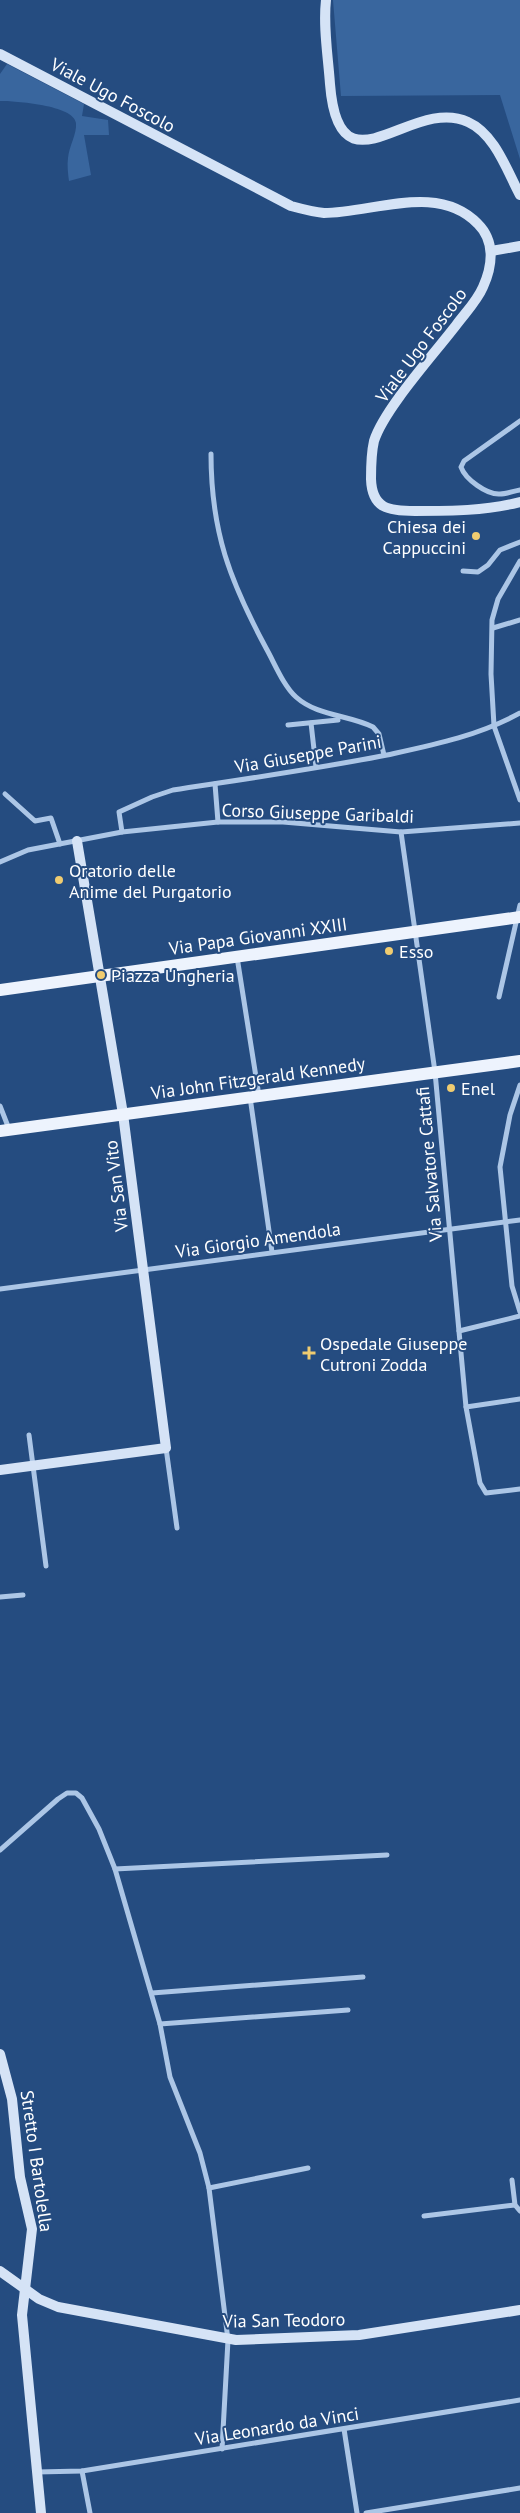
<svg xmlns="http://www.w3.org/2000/svg" width="520" height="2513" viewBox="0 0 520 2513" font-family="'PT Sans',sans-serif">
  <style>
    .green { fill: #39669e }
    .lines { fill: none; stroke-linecap: round; stroke-linejoin: round }
    .street { stroke: #acc6e6; stroke-width: 5 }
    .secondary { stroke: #d5e3f6; stroke-width: 10 }
    .primary { stroke: #edf3fd; stroke-width: 12 }
    .poi-dot { fill: #f0cc70; stroke: #254c80; stroke-width: 2 }
    .labels { text-anchor: middle; dominant-baseline: central; stroke-width: 4; stroke-linejoin: round; paint-order: stroke }
    .street-label { font-size: 18px; fill: #fff; stroke: #254c80 }
    .poi-label { font-size: 18px; fill: #fff; stroke: #254c80; text-anchor: start }
  </style>
  <rect width="100%" height="100%" fill="#254c80"/>
  <g class="green">
    <polygon points="333,0 520,0 520,159 500,95 341,96"/>
    <path d="M 7,64 L 84,104 L 82,116 L 108,120 L 109,135 L 84,135 L 91,175 L 69,181 C 68,174 67,165 68,158 C 69,146 77,134 76,123 C 74,105 15,101 0,101 L 0,74 Z"/>
  </g>
  <g class="lines">
    <g class="street">
      <path d="M 520,421 L 464,461 L 461,467 C 465,479 487,495 500,494 C 506,494 514,491 520,490"/>
      <path d="M 211,454 C 211,532 230,581 266,648 C 275,664 283,685 296,697 C 317,716 349,715 373,727 L 379,734 L 384,755"/>
      <polyline points="520,561 498,599 492,620 491,674 494,726 520,800"/>
      <polyline points="463,571 478,572 488,565 500,550 520,542"/>
      <polyline points="493,628 520,620"/>
      <polyline points="311,723 316,767"/>
      <polyline points="288,725 338,720"/>
      <polyline points="215,784 218,822"/>
      <polyline points="5,794 35,821 51,818 60,844"/>
      <path d="M 122,832 L 119,812 L 152,797 L 173,790 C 245,779 316,769 387,755 C 433,745 478,736 520,713"/>
      <polyline points="401,832 435,1072 466,1407 480,1483 486,1493 520,1489"/>
      <polyline points="0,862 28,850 122,832 218,822 283,822 401,832 520,823"/>
      <polyline points="237,957 259,1096"/>
      <polyline points="499,997 520,905"/>
      <polyline points="520,1085 510,1115 500,1167 512,1286 520,1312"/>
      <polyline points="250,1097 272,1252"/>
      <polyline points="0,1106 9,1129"/>
      <polyline points="0,1289 520,1220"/>
      <polyline points="459,1331 520,1316"/>
      <polyline points="466,1407 520,1399"/>
      <polyline points="29,1435 46,1566"/>
      <polyline points="166,1448 177,1528"/>
      <polyline points="0,1597 23,1595"/>
      <polyline points="0,1850 58,1799 67,1793 76,1793 82,1798 99,1829 115,1869 160,2024 170,2077 200,2153 209,2188 228,2340 222,2449"/>
      <polyline points="115,1869 387,1855"/>
      <polyline points="152,1993 363,1977"/>
      <polyline points="160,2024 348,2010"/>
      <polyline points="512,2180 515,2205 520,2211"/>
      <polyline points="209,2188 308,2168"/>
      <polyline points="424,2216 515,2205"/>
      <polyline points="344,2429 357,2513"/>
      <polyline points="82,2471 90,2513"/>
      <polyline points="37,2472 82,2471 520,2400"/>
      <polyline points="366,2513 520,2488"/>
    </g>
    <g class="secondary">
      <path d="M 326,0 C 323,27 328,56 330,84 C 339,200 411,95 468,122 C 495,134 507,171 520,195"/>
      <path d="M 0,54 L 291,206 C 302,209 313,212 324,213 C 373,213 438,182 478,224 C 495,241 493,265 483,287 C 477,301 466,312 457,324 C 435,353 384,409 374,441 C 371,454 371,466 371,479 C 372,509 389,511 415,511 C 451,511 485,511 520,502"/>
      <polyline points="491,251 520,246"/>
      <polyline points="0,1470 166,1448 123,1114 77,841"/>
      <polyline points="0,2054 12,2099 20,2177 32,2229 22,2315 41,2513"/>
      <polyline points="0,2271 39,2299 58,2307 236,2340 359,2335 520,2310"/>
    </g>
    <g class="primary">
      <polyline points="0,990 520,917"/>
      <polyline points="0,1131 520,1061"/>
    </g>
  </g>
  <g class="poi-dot">
    <circle cx="476" cy="536" r="5"/>
    <circle cx="59" cy="880" r="5"/>
    <circle cx="389" cy="951" r="5"/>
    <circle cx="101" cy="975" r="5"/>
    <circle cx="451" cy="1088" r="5"/>
    <path d="M306.5 1345.5h5v5h5v5h-5v5h-5v-5h-5v-5h5z"/>
  </g>
  <g class="labels">
    <g class="street-label">
      <text transform="translate(113 95) rotate(28)">Viale Ugo Foscolo</text>
      <text transform="translate(421 345) rotate(-53)">Viale Ugo Foscolo</text>
      <text transform="translate(308 754) rotate(-10)">Via Giuseppe Parini</text>
      <text transform="translate(318 813) rotate(2)">Corso Giuseppe Garibaldi</text>
      <text transform="translate(258 936) rotate(-8)">Via Papa Giovanni XXIII</text>
      <text transform="translate(258 1078) rotate(-8)">Via John Fitzgerald Kennedy</text>
      <text transform="translate(429 1164) rotate(-95)">Via Salvatore Cattafi</text>
      <text transform="translate(116 1186) rotate(-97)">Via San Vito</text>
      <text transform="translate(258 1240) rotate(-8)">Via Giorgio Amendola</text>
      <text transform="translate(37 2161) rotate(82)">Stretto I Bartolella</text>
      <text transform="translate(284 2320) rotate(-1)">Via San Teodoro</text>
      <text transform="translate(277 2426) rotate(-9)">Via Leonardo da Vinci</text>
    </g>
    <g class="poi-label">
      <text x="466" y="526" text-anchor="end">Chiesa dei<tspan x="466" dy="21">Cappuccini</tspan></text>
      <text x="69" y="870">Oratorio delle<tspan x="69" dy="21">Anime del Purgatorio</tspan></text>
      <text x="399" y="951">Esso</text>
      <text x="111" y="975">Piazza Ungheria</text>
      <text x="461" y="1088">Enel</text>
      <text x="320" y="1343">Ospedale Giuseppe<tspan x="320" dy="21">Cutroni Zodda</tspan></text>
    </g>
  </g>
</svg>
